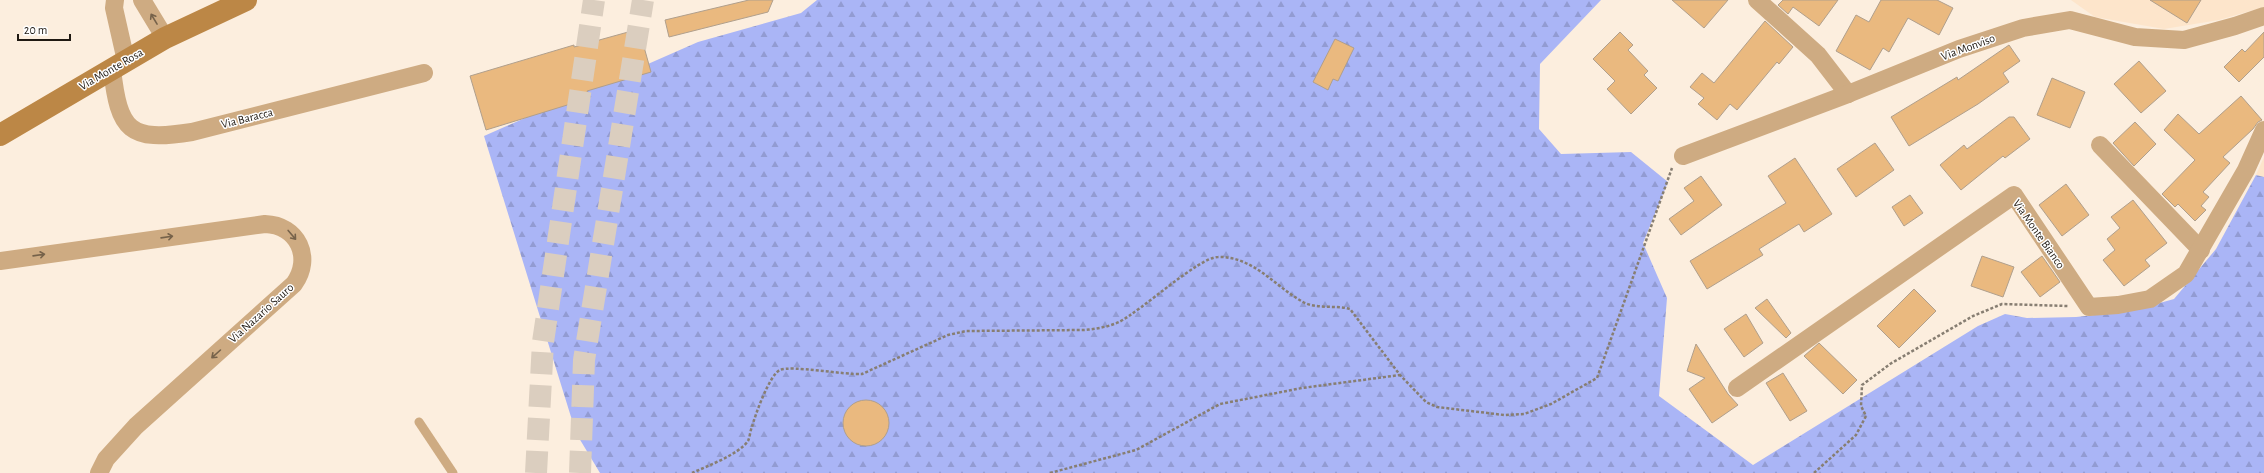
<svg xmlns="http://www.w3.org/2000/svg" width="2264" height="473" viewBox="0 0 2264 473" font-family="'Alegreya Sans',sans-serif">
  <style>
    .built { fill: #fde5cb }
    .forest { fill: url(#forest-firs) }
    .building { fill: #eab97f; stroke: #b09f8c }
    .lines { fill: none; stroke-linecap: round; stroke-linejoin: round }
    .highway-tunnel { stroke: #dbcebf; stroke-width: 22; stroke-dasharray: 22 11; stroke-linecap: butt }
    .path { stroke: #877e72; stroke-width: 2.5; stroke-dasharray: 3 2; stroke-linecap: butt }
    .lane { stroke: #ceab82; stroke-width: 9 }
    .street { stroke: #ceab82; stroke-width: 18 }
    .secondary { stroke: #bc8746; stroke-width: 22 }
    .oneway { stroke: #76624a }
    .labels { text-anchor: middle; dominant-baseline: central; stroke-width: 3; stroke-linejoin: round; paint-order: stroke }
    .street-label { font-size: 12px; fill: #1f1912; stroke: #fff }
  </style>
  <defs>
    <pattern id="forest-firs" width="22" height="20" patternUnits="userSpaceOnUse"><rect width="22" height="20" fill="#aab5f6"/><path d="M5 1l3.5 6h-7zM16 11l3.5 6h-7z" fill="#929bd2"/></pattern>
  </defs>
  <rect width="100%" height="100%" fill="#fceede"/>
  <g class="built">
    <polygon points="2071,0 2264,0 2264,7 2219,20 2164,29 2095,17"/>
    <polygon points="2264,157 2264,177 2256,175"/>
  </g>
  <polygon class="forest" points="817,0 1601,0 1540,64 1539,129 1561,154 1631,152 1668,182 1643,243 1667,298 1659,396 1753,465 1978,326 2005,314 2027,318 2076,317 2131,311 2174,299 2216,249 2256,175 2264,177 2264,473 600,473 576,433 484,136 698,42 801,13"/>
  <g class="building">
    <polygon points="749,0 773,0 768,12 669,37 665,20"/>
    <polygon points="1672,0 1728,0 1704,28"/>
    <polygon points="1783,0 1838,0 1819,26 1793,7 1788,14 1778,5"/>
    <polygon points="1881,0 1937,0 1953,8 1939,35 1908,18 1889,52 1883,48 1870,70 1836,51 1856,15 1869,22"/>
    <polygon points="2150,0 2201,0 2187,23"/>
    <polygon points="1765,21 1793,47 1779,64 1777,62 1737,110 1730,104 1717,120 1698,104 1704,98 1690,87 1702,73 1714,83"/>
    <polygon points="639,29 651,72 587,91 590,98 486,130 470,76 574,45 574,47"/>
    <polygon points="1620,32 1633,45 1628,50 1648,71 1644,75 1657,88 1631,114 1607,89 1615,81 1593,59"/>
    <polygon points="2264,32 2264,57 2239,82 2224,67 2242,49 2245,52"/>
    <polygon points="1335,39 1354,48 1338,81 1333,79 1328,90 1313,82"/>
    <polygon points="2009,45 2020,61 2003,73 2009,82 1978,104 1909,146 1891,117 1957,77 1958,80"/>
    <polygon points="2139,61 2166,91 2141,113 2114,84"/>
    <polygon points="2052,78 2085,92 2070,128 2037,115"/>
    <polygon points="2241,96 2262,120 2258,122 2253,129 2223,157 2230,163 2203,192 2209,197 2201,206 2206,210 2195,221 2178,204 2175,207 2162,194 2195,160 2164,130 2178,114 2199,134"/>
    <polygon points="2009,117 2014,117 2030,139 2005,158 2003,156 1961,190 1940,165 1964,145 1967,149"/>
    <polygon points="2135,122 2156,144 2134,166 2113,143"/>
    <polygon points="1875,143 1894,170 1856,197 1837,169"/>
    <polygon points="1795,158 1832,214 1804,232 1799,224 1759,249 1763,255 1707,289 1690,261 1786,203 1768,176"/>
    <polygon points="1701,176 1722,205 1681,235 1669,219 1694,201 1684,188"/>
    <polygon points="2066,184 2089,215 2062,236 2039,205"/>
    <polygon points="1910,195 1923,213 1904,226 1892,207"/>
    <polygon points="2133,200 2167,243 2145,260 2150,266 2124,286 2103,260 2115,250 2107,239 2120,228 2111,217"/>
    <polygon points="1982,256 2014,267 2003,297 1971,286"/>
    <polygon points="2042,256 2060,282 2040,297 2021,272"/>
    <polygon points="1914,289 1936,311 1899,348 1877,326"/>
    <polygon points="1767,299 1791,333 1786,338 1755,308"/>
    <polygon points="1746,314 1763,343 1744,357 1724,329"/>
    <polygon points="1819,343 1857,380 1843,394 1804,356"/>
    <polygon points="1696,344 1728,394 1738,405 1712,423 1689,389 1705,378 1687,371"/>
    <polygon points="1783,373 1807,411 1790,421 1766,383"/>
    <circle cx="866" cy="423" r="23"/>
  </g>
  <g class="lines">
    <g class="highway-tunnel">
      <polyline points="536,473 543,342 594,0"/>
      <polyline points="580,473 584,360 643,0"/>
    </g>
    <g class="path">
      <path d="M 692,473 C 707,466 738,455 748,441 C 750,437 750,431 752,427 C 755,415 770,374 780,370 C 791,365 844,375 862,374 L 948,335 L 966,331 L 1084,330 C 1096,329 1108,327 1119,322 C 1141,311 1199,257 1218,257 C 1254,256 1276,288 1305,303 C 1319,309 1336,305 1350,309 L 1400,375 L 1426,402 L 1437,407 L 1504,415 L 1524,414 L 1551,404 L 1597,378 L 1672,168"/>
      <polyline points="1050,473 1136,450 1220,404 1302,388 1400,375"/>
      <polyline points="1814,473 1856,435 1866,416 1861,406 1862,385 1890,364 1973,316 2002,304 2068,306"/>
    </g>
    <polyline class="lane" points="419,422 453,473"/>
    <g class="street">
      <polyline points="115,0 114,8 126,61"/>
      <polyline points="142,0 165,38"/>
      <polyline points="1757,0 1818,55 1848,94"/>
      <path d="M 112,69 C 119,131 129,142 192,132 L 424,73"/>
      <polyline points="2100,145 2201,250"/>
      <polyline points="1683,156 1848,94 1959,49 2023,28 2070,20 2135,37 2184,40 2235,26 2264,16"/>
      <path d="M 0,261 L 265,224 C 298,225 313,258 294,284 L 136,426 L 106,459 L 99,473"/>
      <polyline points="1737,388 2014,195 2089,307 2118,305 2150,299 2186,274 2246,170 2264,130"/>
    </g>
    <polyline class="secondary" points="0,135 165,38 246,0"/>
  </g>
  <defs><path id="oneway-shaft" d="M-6 0H5M1.5-3L5.5 0L1.5 3" fill="none" stroke-width="1.6" stroke-linecap="round" stroke-linejoin="round"/></defs>
  <g class="oneway">
    <use href="#oneway-shaft" transform="translate(154 19) rotate(-121)"/>
    <use href="#oneway-shaft" transform="translate(292 235) rotate(50)"/>
    <use href="#oneway-shaft" transform="translate(167 237) rotate(-8)"/>
    <use href="#oneway-shaft" transform="translate(39 255) rotate(-8)"/>
    <use href="#oneway-shaft" transform="translate(216 354) rotate(138)"/>
  </g>
  <g class="labels">
    <g class="street-label">
      <text transform="translate(1968 47) rotate(-20)">Via Monviso</text>
      <text transform="translate(111 69) rotate(-30)">Via Monte Rosa</text>
      <text transform="translate(247 118) rotate(-14)">Via Baracca</text>
      <text transform="translate(2039 234) rotate(55)">Via Monte Bianco</text>
      <text transform="translate(261 313) rotate(-42)">Via Nazario Sauro</text>
    </g>
  </g>
  <path d="M18 34v6h52v-6" fill="none" stroke="#1f1912" stroke-width="2"/>
  <text x="24" y="34" font-size="12" fill="#1f1912" stroke="#ffffff" stroke-width="3" paint-order="stroke">20 m</text>
</svg>
